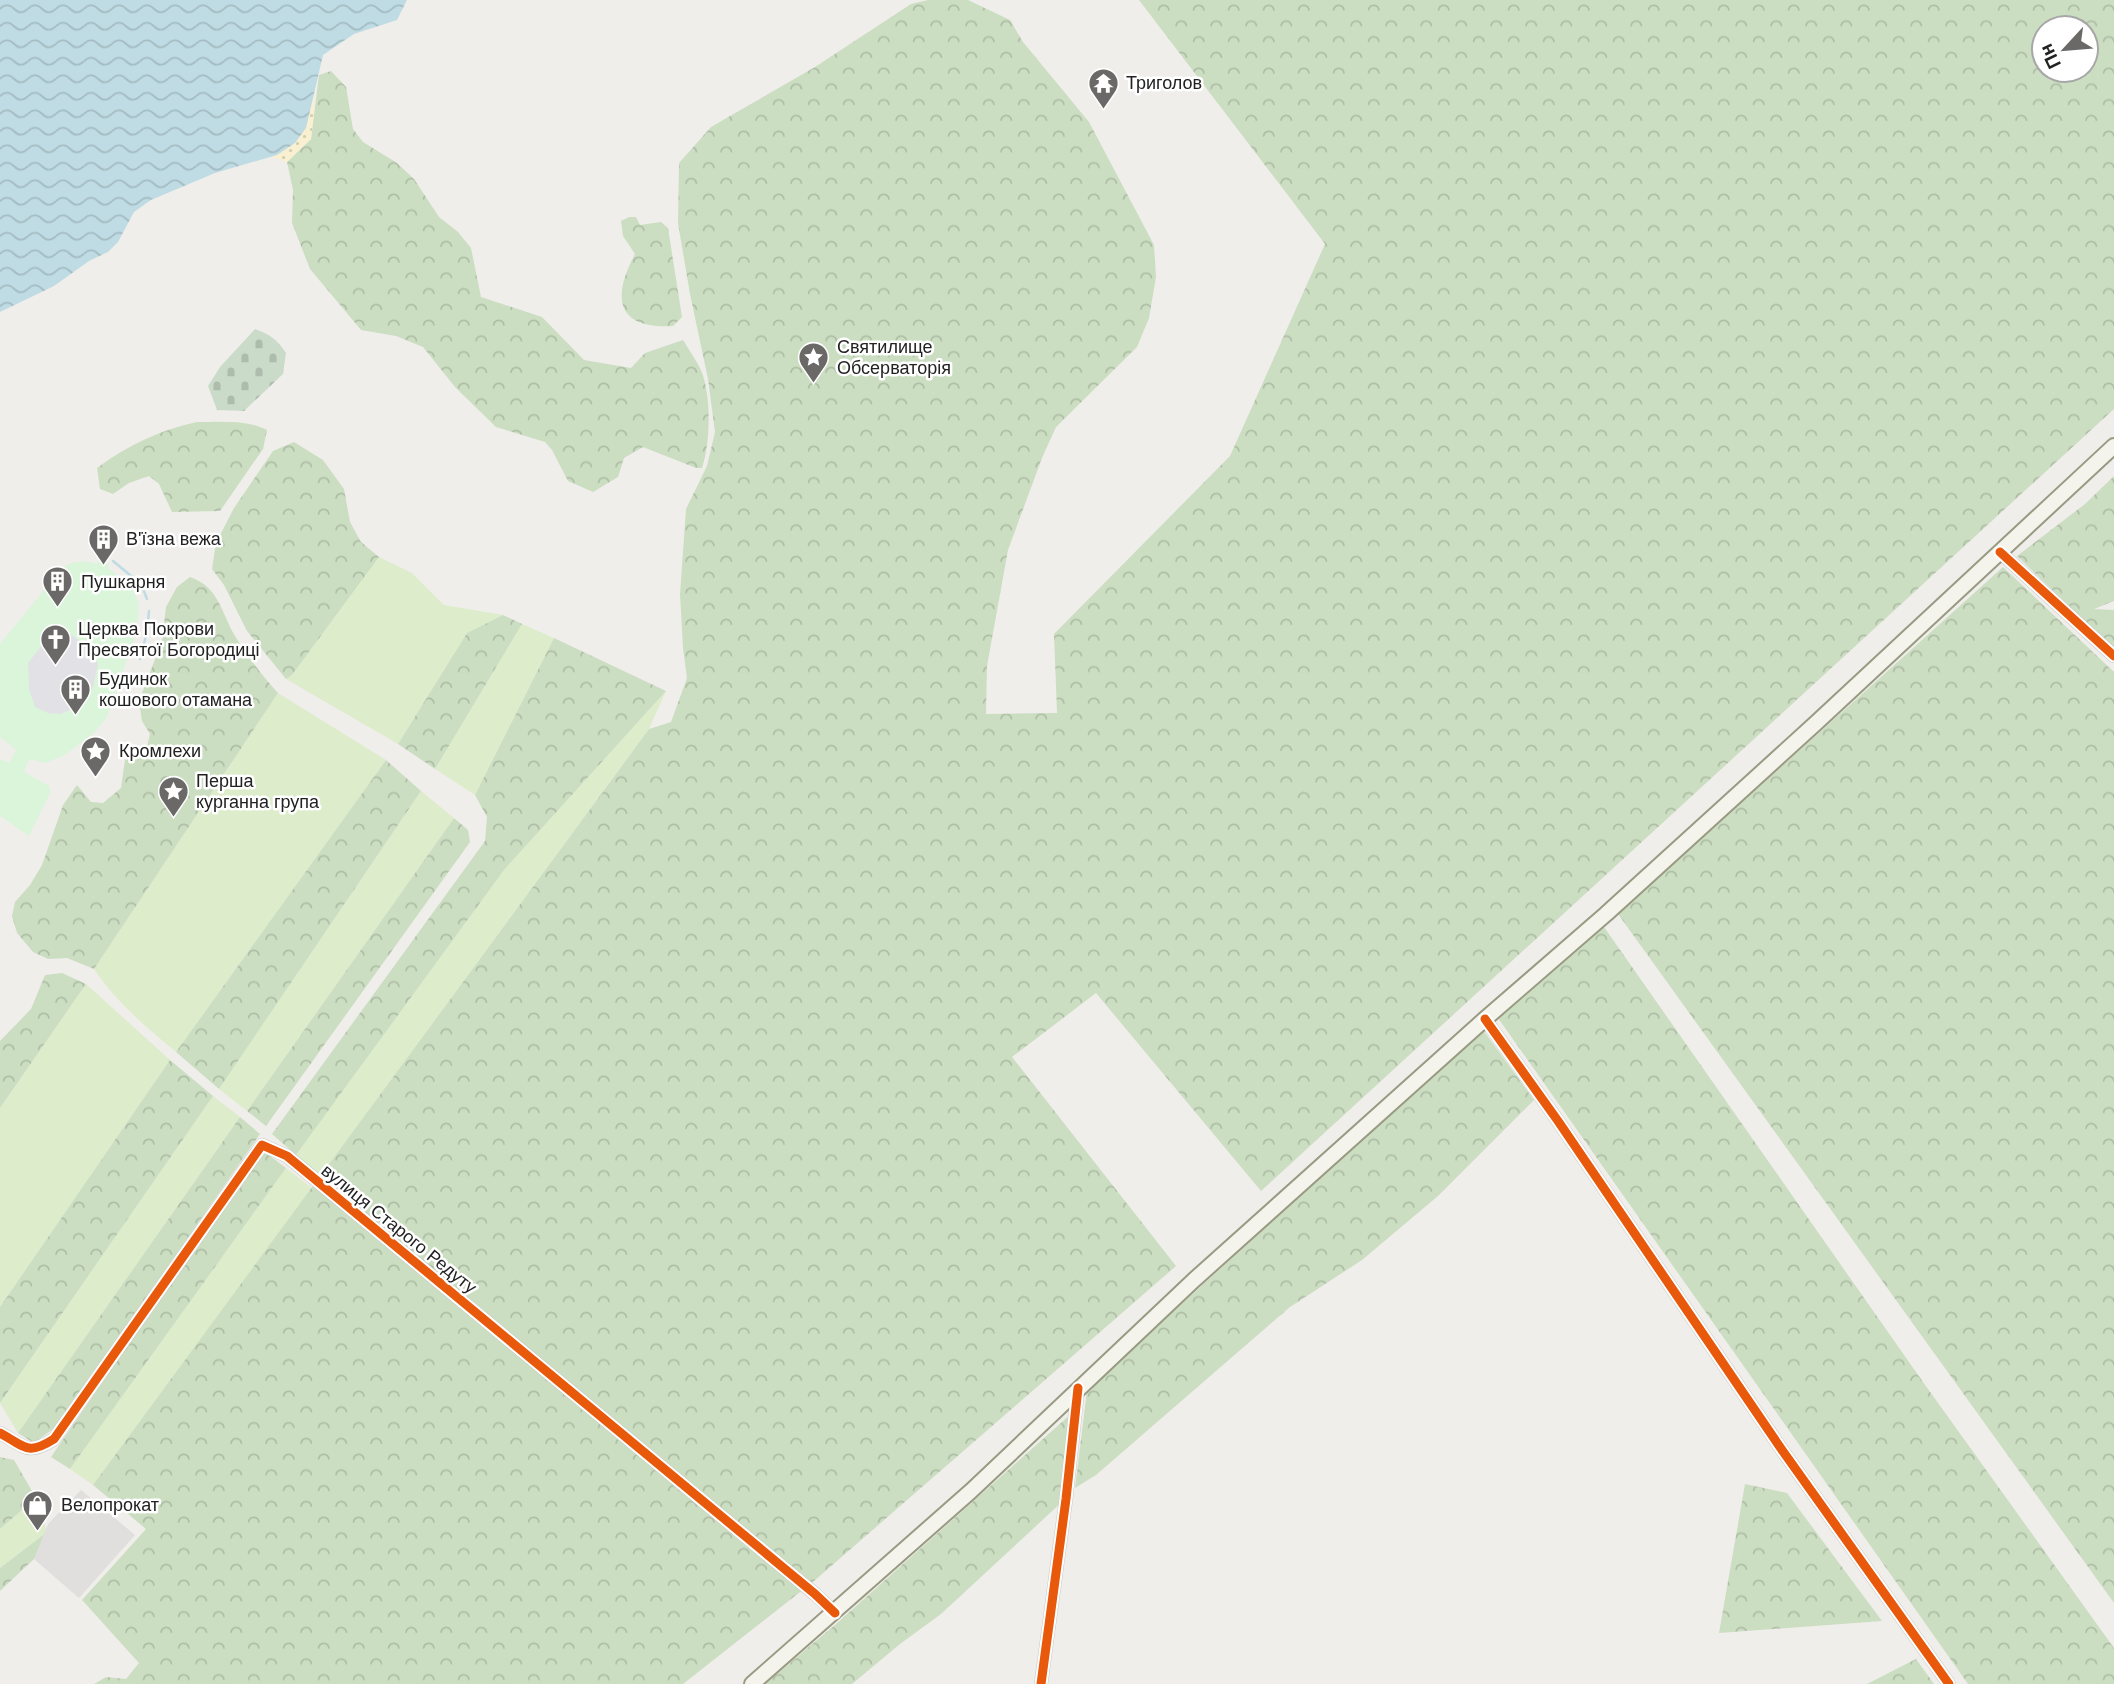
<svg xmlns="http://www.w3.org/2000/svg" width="2114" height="1684" viewBox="0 0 2114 1684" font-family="Helvetica,sans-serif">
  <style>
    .grass { fill: #ddeccb }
    .forest { fill: url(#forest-crowns); fill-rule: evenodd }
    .sand { fill: url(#sand-dots) }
    .cemetery { fill: url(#cemetery-stones) }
    .park { fill: #daf5da }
    .parking { fill: #e0dfde }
    .plaza { fill: #e2e1e5 }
    .water { fill: url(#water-waves) }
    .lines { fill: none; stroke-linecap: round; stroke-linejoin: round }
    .stream { stroke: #bfdbe3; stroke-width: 2.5 }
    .minor-casing { stroke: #c9c8c7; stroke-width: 14 }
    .secondary-casing { stroke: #999a82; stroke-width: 18 }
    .minor { stroke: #fdfcfc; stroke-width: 10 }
    .secondary { stroke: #f4f4ed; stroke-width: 14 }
    .cycleway-casing { stroke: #fff; stroke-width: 13 }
    .cycleway { stroke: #e8590c; stroke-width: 9 }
    .labels { text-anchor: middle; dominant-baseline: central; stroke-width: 5; stroke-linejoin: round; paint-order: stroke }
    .poi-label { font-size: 18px; fill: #222; stroke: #fff; text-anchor: start }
    .street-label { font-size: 18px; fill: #222; stroke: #fff }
  </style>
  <defs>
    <pattern id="forest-crowns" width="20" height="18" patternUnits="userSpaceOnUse" patternTransform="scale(1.75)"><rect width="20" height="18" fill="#cbdec1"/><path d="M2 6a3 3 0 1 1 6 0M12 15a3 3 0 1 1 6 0" fill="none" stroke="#aebea6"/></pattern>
    <pattern id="sand-dots" width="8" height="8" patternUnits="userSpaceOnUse" patternTransform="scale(1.75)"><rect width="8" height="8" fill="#f8f0d0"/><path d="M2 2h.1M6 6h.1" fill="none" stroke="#d4ceb2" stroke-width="1.8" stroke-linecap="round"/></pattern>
    <pattern id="cemetery-stones" width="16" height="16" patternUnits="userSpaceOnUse" patternTransform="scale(1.75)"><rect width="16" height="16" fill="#cadbca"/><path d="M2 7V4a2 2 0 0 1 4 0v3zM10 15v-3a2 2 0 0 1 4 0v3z" fill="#adbcad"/></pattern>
    <pattern id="water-waves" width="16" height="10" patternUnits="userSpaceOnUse" patternTransform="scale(1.75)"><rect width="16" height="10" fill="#bfdbe3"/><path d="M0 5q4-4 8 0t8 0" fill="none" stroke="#a4bcc2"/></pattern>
  </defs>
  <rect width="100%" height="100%" fill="#f0eeeb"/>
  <g class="grass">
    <polygon points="379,557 412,573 444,605 503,615 467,633 398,744 286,679 292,675"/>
    <polygon points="522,624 554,638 475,795 435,769"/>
    <polygon points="666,691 649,729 321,1175 296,1155 504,870"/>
    <path d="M 278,693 L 386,760 L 176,1052 C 147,1028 115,1001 94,969 Z"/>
    <polygon points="421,791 454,818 247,1111 219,1089"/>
    <polygon points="86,984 170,1060 0,1307 0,1108"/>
    <polygon points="213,1096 240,1117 18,1433 0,1403"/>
    <polygon points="286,1168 312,1188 93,1485 70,1469"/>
    <polygon points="36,1498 47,1532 0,1568 0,1529"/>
  </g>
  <g class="forest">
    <path d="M 928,0 L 968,0 L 1010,20 L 1023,42 L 1089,122 L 1154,245 L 1156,277 L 1149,318 L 1137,347 L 1056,427 L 1042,458 L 1008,550 L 987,666 L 986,714 L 1057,713 L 1054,634 L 1230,456 L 1325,244 L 1139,0 L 2114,0 L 2114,409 L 1261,1191 L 1096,993 L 1012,1057 L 1176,1266 L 814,1581 L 683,1684 L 94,1684 L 106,1677 L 126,1679 L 139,1663 L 82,1600 L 146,1529 L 93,1485 L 649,729 L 671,722 L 687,678 L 683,648 L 680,594 L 686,509 L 707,466 L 715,432 L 708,379 L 690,294 L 678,223 L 679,163 L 711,127 L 815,67 L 911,4 ZM 2044,28 L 2086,28 L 2086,70 L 2044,70 Z"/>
    <path d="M 331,71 L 346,87 L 353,129 L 363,142 L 397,163 L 414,179 L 439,217 L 458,232 L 471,248 L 481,297 L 542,317 L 584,360 L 631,368 L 645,353 L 683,340 C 690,352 701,366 704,379 C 711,405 710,443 702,468 L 696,468 L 643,447 L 624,458 L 618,477 L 593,492 L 568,481 L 552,450 L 545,442 L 496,427 L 455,387 L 423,347 L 396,336 L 361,330 L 310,269 L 292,223 L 293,190 L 287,162 L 311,139 L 319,75 Z"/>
    <path d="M 629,217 L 636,217 L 640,225 L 661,222 L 668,228 L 682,317 L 673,326 C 617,329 611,299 635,254 L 623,236 L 621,221 Z"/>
    <path d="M 197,422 C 220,422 247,419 267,430 L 263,449 L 220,511 L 172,512 L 159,484 L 149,476 L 129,483 L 113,494 L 100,489 L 97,468 C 128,445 160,430 197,422 Z"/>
    <polygon points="294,442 323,460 344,489 350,522 361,542 379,557 292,675 286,679 247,631 224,585 212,569 216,543 234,508 273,451"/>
    <polygon points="2114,476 2114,601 2094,609 2114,610 2114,649 2017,556 2085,504"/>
    <polygon points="2003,567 2114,672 2114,1603 1618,914"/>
    <path d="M 190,577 C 219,587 221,612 235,636 C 248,656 262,676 278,693 L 94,969 L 67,958 L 48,959 L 33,952 L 17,933 L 12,916 L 15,902 L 30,885 L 42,865 L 63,805 L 77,785 L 91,802 L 103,803 L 121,788 L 125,760 L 147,747 L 150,734 L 142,721 L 139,701 L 162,641 L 166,607 L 177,587 Z"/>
    <polygon points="503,615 522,624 435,769 398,744 467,633"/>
    <polygon points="554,638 666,691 504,870 296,1155 272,1134 485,841 487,817 475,795"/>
    <polygon points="386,760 421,791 219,1089 176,1052"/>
    <polygon points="454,818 468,830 470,842 266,1126 247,1111"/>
    <polygon points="1604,927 1923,1382 2114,1648 2114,1684 1968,1684 1498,1018"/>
    <polygon points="62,973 86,984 0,1108 0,1041 31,1009 45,975"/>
    <polygon points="1483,1030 1534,1100 1438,1196 1362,1260 1290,1307 1096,1475 1075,1488 1087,1390"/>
    <polygon points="170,1060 213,1096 0,1403 0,1307"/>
    <polygon points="240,1117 260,1134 57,1426 34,1443 18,1433"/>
    <polygon points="262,1150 286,1168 70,1469 51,1457"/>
    <polygon points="1072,1413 1063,1501 941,1614 900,1644 852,1684 765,1684 836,1624"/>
    <polygon points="0,1457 14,1460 36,1498 0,1529"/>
    <polygon points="1745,1484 1787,1493 1882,1621 1719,1633"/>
    <polygon points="47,1532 35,1558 0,1591 0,1568"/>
    <polygon points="1916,1659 1934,1684 1867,1684"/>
  </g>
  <polygon class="sand" points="316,92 311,139 287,162 269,156 277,155 311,109"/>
  <path class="cemetery" d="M 255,329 C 269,334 278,340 286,353 L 283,374 L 244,411 L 217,410 L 208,386 L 220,367 Z"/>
  <path class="park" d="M 99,561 L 109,564 L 108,568 L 131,586 L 138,601 L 139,611 L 135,637 L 107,717 L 95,732 L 65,755 L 45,763 L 29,759 L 24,772 L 49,786 L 50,793 L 29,836 L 0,816 L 0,759 L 9,763 L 16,750 L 0,737 L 0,644 L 63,567 C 74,561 85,560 97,564 Z"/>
  <polygon class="parking" points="81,1490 135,1535 79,1598 34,1559 48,1524"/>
  <polygon class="plaza" points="57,631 66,631 88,647 98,664 93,687 83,704 61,714 48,713 35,707 29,689 28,663 43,644"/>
  <polygon class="water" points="0,0 407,0 397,20 354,34 323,55 306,128 295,143 277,155 215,173 151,200 134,212 118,242 108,252 89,261 54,286 0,312"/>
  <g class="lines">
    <g class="stream">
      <polyline points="113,561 141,584 147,599"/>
      <polyline points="140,659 147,632 149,611"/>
    </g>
    <defs>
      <g id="minor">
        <polyline points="2000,552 2114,656"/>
        <polyline points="1485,1019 1558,1121 1782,1450 1949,1684"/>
        <path d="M 0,1433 C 26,1447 27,1456 54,1439 L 262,1145 L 287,1156 L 815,1594 L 835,1613"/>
        <polyline points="1041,1684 1066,1499 1078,1388"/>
      </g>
      <polyline id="secondary" points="752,1684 971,1491 1194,1280 1485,1019 1606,914 1816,723 2114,446"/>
    </defs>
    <use href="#minor" class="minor-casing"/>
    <use href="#secondary" class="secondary-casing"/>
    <use href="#minor" class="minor"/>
    <use href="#secondary" class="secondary"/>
    <defs>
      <g id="cycleway">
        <polyline points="2000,552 2114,656"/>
        <polyline points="1485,1019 1558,1121 1782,1450 1949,1684"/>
        <path d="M 0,1433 C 26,1447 27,1456 54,1439 L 262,1145 L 287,1156 L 815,1594 L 835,1613"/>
        <polyline points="1041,1684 1066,1499 1078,1388"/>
      </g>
    </defs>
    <use href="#cycleway" class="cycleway-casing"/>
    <use href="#cycleway" class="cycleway"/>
  </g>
  <defs>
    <symbol id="temple-pin" viewBox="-11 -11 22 30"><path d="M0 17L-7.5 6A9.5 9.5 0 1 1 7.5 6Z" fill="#6a6968" stroke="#fff"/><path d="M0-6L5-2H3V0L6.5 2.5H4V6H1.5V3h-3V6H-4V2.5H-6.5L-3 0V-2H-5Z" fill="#fff"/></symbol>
    <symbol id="sight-pin" viewBox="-11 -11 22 30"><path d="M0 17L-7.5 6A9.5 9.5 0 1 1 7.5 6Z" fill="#6a6968" stroke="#fff"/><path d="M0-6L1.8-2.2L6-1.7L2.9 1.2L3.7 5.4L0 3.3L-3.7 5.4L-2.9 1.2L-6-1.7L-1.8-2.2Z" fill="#fff"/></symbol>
    <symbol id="building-pin" viewBox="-11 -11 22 30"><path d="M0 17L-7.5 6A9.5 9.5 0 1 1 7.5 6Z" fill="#6a6968" stroke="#fff"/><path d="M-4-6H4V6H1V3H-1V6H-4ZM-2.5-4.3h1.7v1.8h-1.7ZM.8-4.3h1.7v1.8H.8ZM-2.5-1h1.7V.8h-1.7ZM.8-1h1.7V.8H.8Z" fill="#fff"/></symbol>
    <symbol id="church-pin" viewBox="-11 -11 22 30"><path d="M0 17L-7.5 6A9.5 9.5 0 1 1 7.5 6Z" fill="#6a6968" stroke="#fff"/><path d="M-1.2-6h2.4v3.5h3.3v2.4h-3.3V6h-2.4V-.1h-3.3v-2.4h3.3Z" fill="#fff"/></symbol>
    <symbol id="shop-pin" viewBox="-11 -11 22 30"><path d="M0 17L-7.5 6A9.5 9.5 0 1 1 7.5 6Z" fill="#6a6968" stroke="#fff"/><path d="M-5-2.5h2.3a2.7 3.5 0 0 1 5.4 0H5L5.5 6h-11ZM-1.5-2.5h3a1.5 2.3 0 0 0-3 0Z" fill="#fff"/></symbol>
  </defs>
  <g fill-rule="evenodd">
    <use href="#temple-pin" x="1086" y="66" width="35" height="47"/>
    <use href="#sight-pin" x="796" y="340" width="35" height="47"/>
    <use href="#building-pin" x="86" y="522" width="35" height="47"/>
    <use href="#building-pin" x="40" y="564" width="35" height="47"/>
    <use href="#church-pin" x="38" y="622" width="35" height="47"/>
    <use href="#building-pin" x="58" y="672" width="35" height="47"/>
    <use href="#sight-pin" x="78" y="734" width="35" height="47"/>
    <use href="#sight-pin" x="156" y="774" width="35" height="47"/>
    <use href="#shop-pin" x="20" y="1488" width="35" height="47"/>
  </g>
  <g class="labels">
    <g class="poi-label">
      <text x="1126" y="83">Триголов</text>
      <text x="837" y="347">Святилище<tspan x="837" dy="21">Обсерваторія</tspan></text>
      <text x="126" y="539">В'їзна вежа</text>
      <text x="81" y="582">Пушкарня</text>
      <text x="78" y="629">Церква Покрови<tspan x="78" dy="21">Пресвятої Богородиці</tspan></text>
      <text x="99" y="679">Будинок<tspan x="99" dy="21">кошового отамана</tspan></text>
      <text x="119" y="751">Кромлехи</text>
      <text x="196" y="781">Перша<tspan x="196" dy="21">курганна група</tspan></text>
      <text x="61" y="1505">Велопрокат</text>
    </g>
    <g class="street-label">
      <text transform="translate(399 1229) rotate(39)">вулиця Старого Редуту</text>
    </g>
  </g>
  <g transform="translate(2065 49) rotate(244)"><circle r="33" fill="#ffffff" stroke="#a7a7a7" stroke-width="2"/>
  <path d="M0-5L12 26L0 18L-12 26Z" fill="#6a6968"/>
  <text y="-10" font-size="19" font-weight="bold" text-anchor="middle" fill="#222222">Пн</text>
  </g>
</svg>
